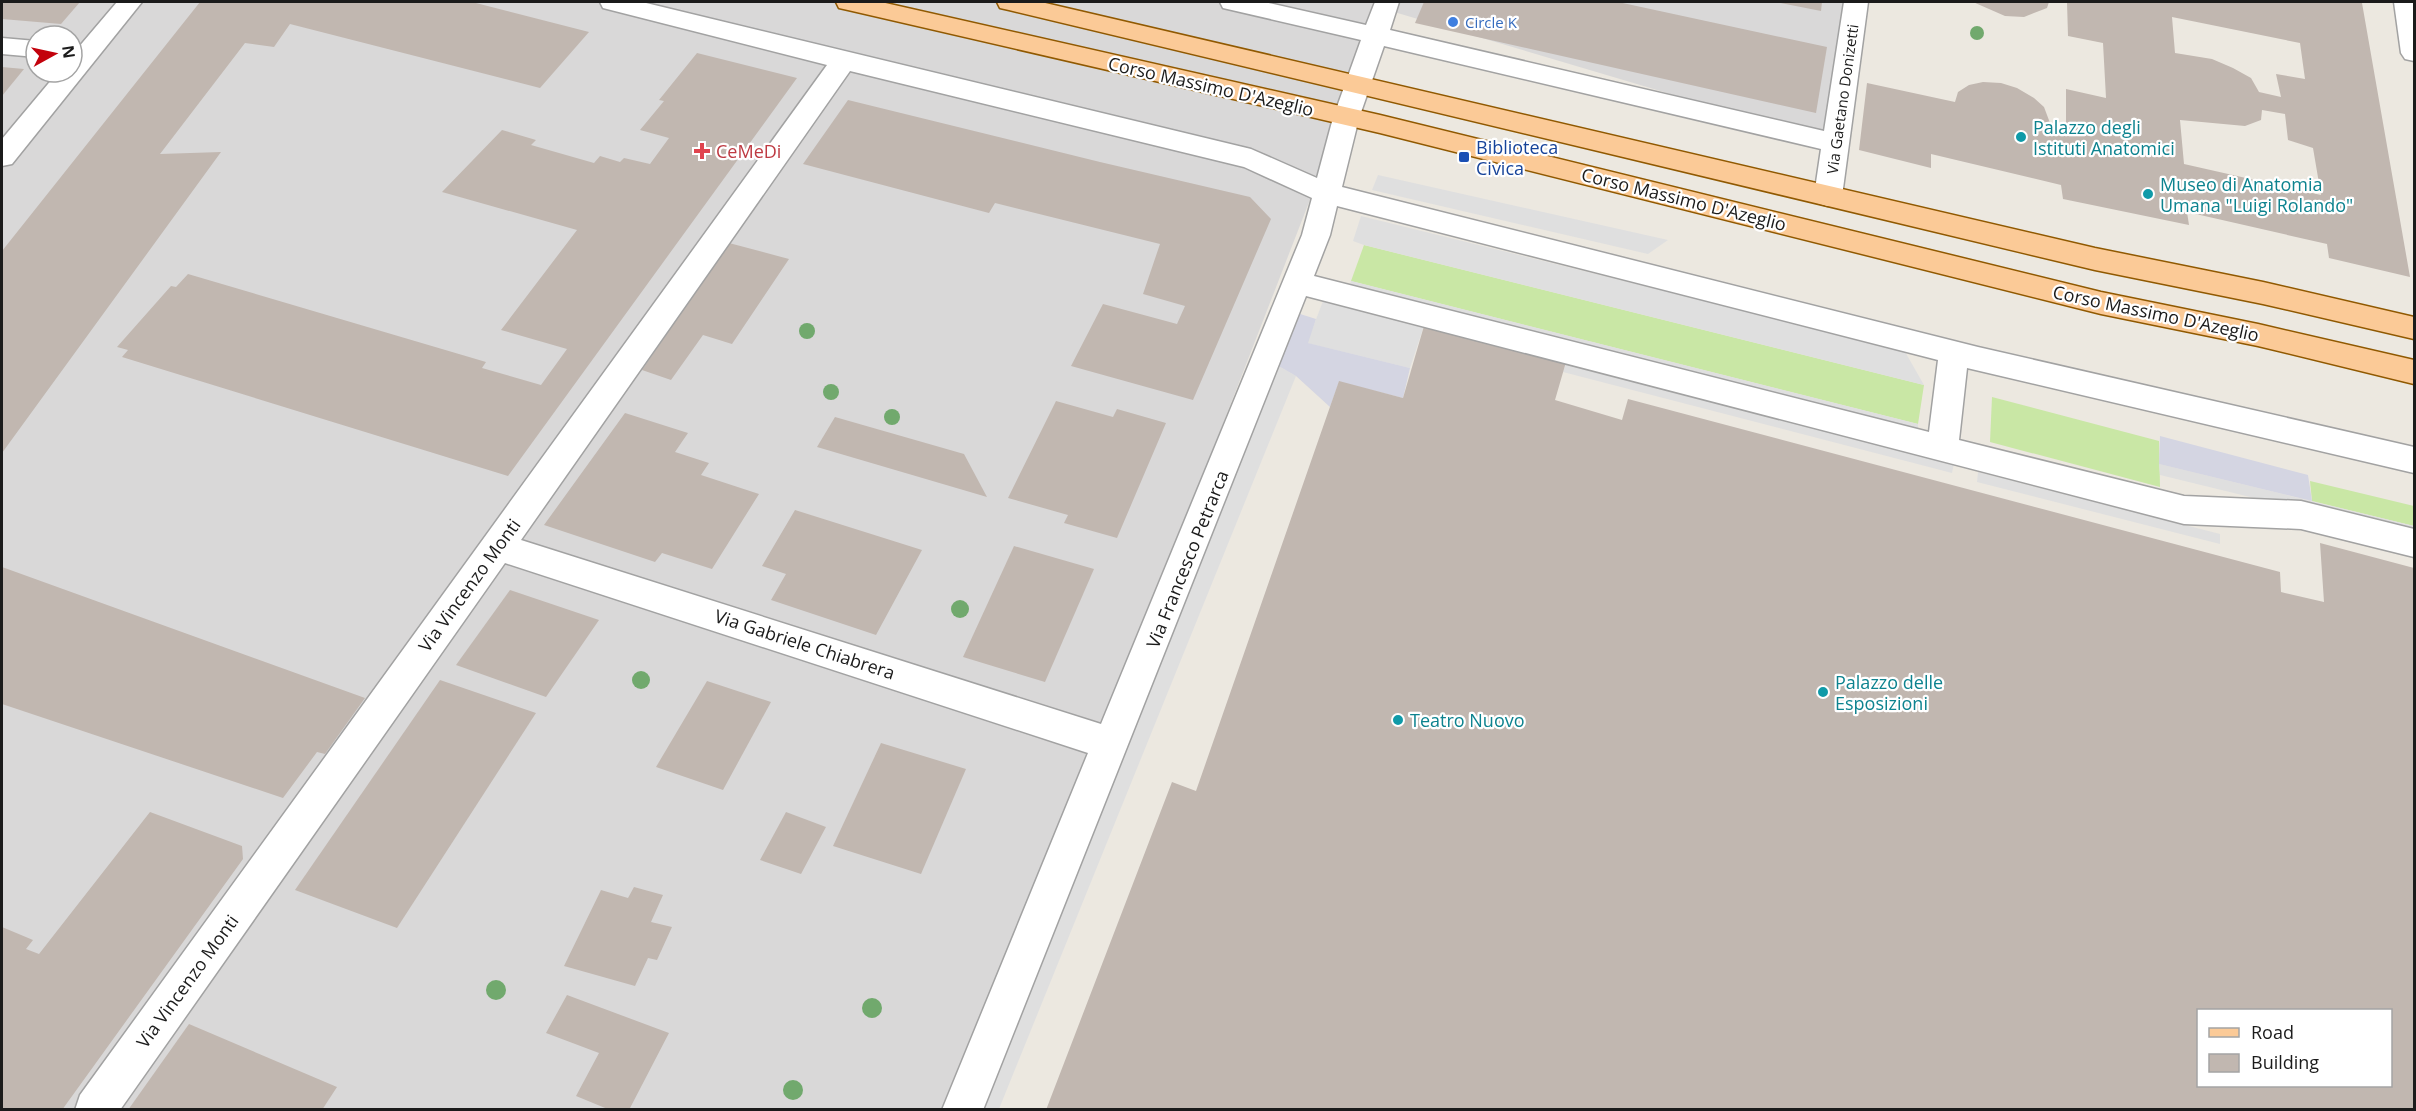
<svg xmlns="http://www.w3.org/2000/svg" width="2416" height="1111" viewBox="0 0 2416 1111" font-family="'Open Sans',sans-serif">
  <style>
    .residential { fill: #d9d8d8; fill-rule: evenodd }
    .grass { fill: #c9e7a5 }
    .parking { fill: #dfdfdf }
    .plaza { fill: #d4d5e2 }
    .building { fill: #c1b7b0; fill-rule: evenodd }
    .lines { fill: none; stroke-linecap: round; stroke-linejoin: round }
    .minor-casing { stroke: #a2a2a2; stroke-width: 3 }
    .tertiary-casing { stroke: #a2a2a2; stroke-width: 3 }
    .primary-casing { stroke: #905901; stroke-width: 3 }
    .minor { fill: #fff; fill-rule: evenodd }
    .tertiary { fill: #fff; fill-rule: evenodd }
    .primary { fill: #fbca97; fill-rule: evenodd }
    .tree { fill: #71a96d }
    .shop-dot { fill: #3f7fe0; stroke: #fff; stroke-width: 2 }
    .culture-dot { fill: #0f9aa8; stroke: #fff; stroke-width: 2 }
    .health-dot { fill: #e0444e; stroke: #fff; stroke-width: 2 }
    .transit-dot { fill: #1a4fb4; stroke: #fff; stroke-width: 2 }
    .labels { text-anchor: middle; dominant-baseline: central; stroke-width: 4.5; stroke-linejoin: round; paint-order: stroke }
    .far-shop-label { font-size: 15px; fill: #366cbe; stroke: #fff; text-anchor: start }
    .far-street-label { font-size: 15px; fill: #1b1b1b; stroke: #fff }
    .street-label { font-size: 18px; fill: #1b1b1b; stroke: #fff }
    .culture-label { font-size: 18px; fill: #0d838f; stroke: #fff; text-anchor: start }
    .transit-label { font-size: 18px; fill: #164399; stroke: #fff; text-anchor: start }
    .health-label { font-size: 18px; fill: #be3a42; stroke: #fff; text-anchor: start }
  </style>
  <rect width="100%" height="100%" fill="#ece8e0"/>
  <path class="residential" d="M 2,2 L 1868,2 L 1836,143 L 1384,9 L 957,1109 L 2,1110 ZM 36,36 L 72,36 L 72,72 L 36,72 Z"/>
  <g class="grass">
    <polygon points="1364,245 1924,385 1918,424 1351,281"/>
    <polygon points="1992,397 2159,441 2160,487 1990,442"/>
    <polygon points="2310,481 2414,506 2414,526 2312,501"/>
  </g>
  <g class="parking">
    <polygon points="1378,175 1668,240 1648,254 1372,190"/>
    <polygon points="1361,216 1904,350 1924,385 1364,245 1353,241"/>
    <polygon points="1351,281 1918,424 1918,434 1349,288"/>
    <polygon points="1323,301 1424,326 1410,368 1307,343"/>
    <polygon points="1566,362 1954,463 1952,473 1563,372"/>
    <polygon points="1275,364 1296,376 999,1109 960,1110"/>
    <polygon points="2159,464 2414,526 2414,537 2160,475"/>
    <polygon points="1978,472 2220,534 2220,544 1977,482"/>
  </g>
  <g class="plaza">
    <polygon points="1297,313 1316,319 1308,343 1410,368 1403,398 1339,382 1330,407 1296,376 1275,364"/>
    <polygon points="2160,436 2308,475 2312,501 2159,464"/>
  </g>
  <g class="building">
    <polygon points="2,2 80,2 61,24 2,19"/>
    <polygon points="200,2 472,2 589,32 540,88 290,24 274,47 245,43 160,154 221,152 2,453 2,251"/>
    <polygon points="1424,2 1618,2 1827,47 1816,113 1415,23"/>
    <polygon points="1776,2 1822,2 1821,11"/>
    <polygon points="1973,2 2049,2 2047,8 2024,17 2005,16"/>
    <path d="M 2067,2 L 2362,3 L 2410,277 L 2329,258 L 2327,244 L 2187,212 L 2189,225 L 2063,199 L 2061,185 L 1931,154 L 1931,168 L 1859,150 L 1867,83 L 1955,102 L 1958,92 L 1969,85 L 1983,82 L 2001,83 L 2017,88 L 2034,98 L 2044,107 L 2050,123 L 2066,127 L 2066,89 L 2106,98 L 2103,43 L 2068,36 ZM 2172,17 L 2300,43 L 2305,79 L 2276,74 L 2281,97 L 2259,92 L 2251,78 L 2233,68 L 2212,59 L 2175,53 ZM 2262,110 L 2285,114 L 2288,140 L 2313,148 L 2321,195 L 2184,164 L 2180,120 L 2245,126 L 2261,120 Z"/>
    <polygon points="697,53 797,78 508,476 122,357 128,350 117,347 171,286 176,287 188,274 486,362 482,368 541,385 567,349 501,330 577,230 442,192 502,130 536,140 531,145 594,163 600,156 620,162 624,158 650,164 669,138 640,130 664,101 659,100"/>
    <polygon points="2,67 24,69 2,96"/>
    <polygon points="848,100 1100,162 1250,197 1271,219 1193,400 1071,366 1103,304 1177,324 1185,306 1143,294 1160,244 995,203 989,213 803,164"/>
    <polygon points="729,243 789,259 732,344 703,335 671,380 642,370"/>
    <path d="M 1424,326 L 1566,362 L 1555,400 L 1622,420 L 1628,399 L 2280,572 L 2281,592 L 2324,602 L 2320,543 L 2414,568 L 2414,1110 L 1046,1110 L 1172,782 L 1196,791 L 1339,381 L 1403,398 ZM 2198,1010 L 2390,1010 L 2390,1086 L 2198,1086 Z"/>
    <polygon points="1056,401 1113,417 1117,409 1166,423 1117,538 1064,523 1068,515 1008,498"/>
    <polygon points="625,413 688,433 675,452 709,463 701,475 759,494 712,569 662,553 655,562 544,525"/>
    <polygon points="835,417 964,454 987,497 817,447"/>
    <polygon points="795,510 922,550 876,635 771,600 786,574 762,566"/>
    <polygon points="1014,546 1094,569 1045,682 963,657"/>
    <polygon points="2,567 365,698 325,754 317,752 283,798 2,704"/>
    <polygon points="510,590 599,620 546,697 456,665"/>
    <polygon points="440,680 536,713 397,928 295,890"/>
    <polygon points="707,681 771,702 723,790 656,767"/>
    <polygon points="881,743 966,769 921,874 833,846"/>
    <polygon points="150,812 242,846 243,859 62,1110 2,1110 2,927 33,940 26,949 39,954"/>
    <polygon points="786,812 826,827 801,874 760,860"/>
    <polygon points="634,887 663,895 651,922 672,927 657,960 648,958 635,986 564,966 601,890 628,898"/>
    <polygon points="567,995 669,1033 629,1110 610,1110 576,1096 599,1053 546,1033"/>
    <polygon points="189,1024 337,1087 322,1110 128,1110"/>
  </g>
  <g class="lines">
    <defs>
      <g id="minor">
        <path d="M 600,2 L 642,2 L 1251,149 L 1317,178 L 1333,118 L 1361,40 L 1223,8 L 1220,2 L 1264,2 L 1366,25 L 1375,2 L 1399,2 L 1390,30 L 1824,131 L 1844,2 L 1868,2 L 1842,196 L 1838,203 L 1828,206 L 1818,203 L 1814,196 L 1821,149 L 1384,46 L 1359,118 L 1342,187 L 1978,347 L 2414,447 L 2414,473 L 1967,368 L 1959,440 L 2184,496 L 2301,501 L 2414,529 L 2414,557 L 2301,529 L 2184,524 L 1306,296 L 983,1110 L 942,1110 L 1088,753 L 505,563 L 120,1110 L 75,1110 L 80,1095 L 827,65 L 603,8 ZM 850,71 L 1244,167 L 1312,198 L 1302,235 L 1101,724 L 521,540 ZM 1337,206 L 1938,360 L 1929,432 L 1314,276 L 1330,235 Z"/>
        <polygon points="2394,2 2414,2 2414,61 2405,59 2401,53"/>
        <polygon points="2,38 36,41 36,57 2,54"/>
      </g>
      <polygon id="tertiary" points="117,2 142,2 12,164 2,166 2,139 58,72 72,72 72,55"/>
      <g id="primary">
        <polygon points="836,2 881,2 1380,115 2101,292 2258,324 2414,360 2414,384 2258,346 2101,314 1380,133 848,10 839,8"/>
        <polygon points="997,2 1041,2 2095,248 2263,282 2414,317 2414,339 2263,304 2095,270 1009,10 1000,8"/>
      </g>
    </defs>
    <use href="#minor" class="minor-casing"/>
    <use href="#tertiary" class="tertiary-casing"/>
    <use href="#primary" class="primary-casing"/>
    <use href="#minor" class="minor"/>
    <use href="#tertiary" class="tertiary"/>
    <use href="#primary" class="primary"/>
  </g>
  <g class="tree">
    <circle cx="1977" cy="33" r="7"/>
    <circle cx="807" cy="331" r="8"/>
    <circle cx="831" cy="392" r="8"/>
    <circle cx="892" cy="417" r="8"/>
    <circle cx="960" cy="609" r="9"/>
    <circle cx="641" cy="680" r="9"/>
    <circle cx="496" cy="990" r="10"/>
    <circle cx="872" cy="1008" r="10"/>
    <circle cx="793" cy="1090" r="10"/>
  </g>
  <circle class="shop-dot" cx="1453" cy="22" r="6"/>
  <g class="culture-dot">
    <circle cx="2021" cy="137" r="6"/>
    <circle cx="2148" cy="194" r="6"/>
    <circle cx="1823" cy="692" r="6"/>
    <circle cx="1398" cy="720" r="6"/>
  </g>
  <path class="health-dot" d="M699 142h6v6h6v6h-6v6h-6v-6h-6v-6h6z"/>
  <rect class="transit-dot" x="1458" y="151" width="12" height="12" rx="3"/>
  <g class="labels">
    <g class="far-shop-label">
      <text x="1465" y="22">Circle K</text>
    </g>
    <g class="far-street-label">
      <text transform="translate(1842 99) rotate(-82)">Via Gaetano Donizetti</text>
    </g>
    <g class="street-label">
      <text transform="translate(1211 86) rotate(13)">Corso Massimo D'Azeglio</text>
      <text transform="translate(1684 199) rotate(14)">Corso Massimo D'Azeglio</text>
      <text transform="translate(2156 313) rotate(12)">Corso Massimo D'Azeglio</text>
      <text transform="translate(1187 559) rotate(-68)">Via Francesco Petrarca</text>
      <text transform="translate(469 585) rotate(-54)">Via Vincenzo Monti</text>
      <text transform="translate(805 644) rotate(18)">Via Gabriele Chiabrera</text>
      <text transform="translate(187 981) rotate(-54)">Via Vincenzo Monti</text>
    </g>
    <g class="culture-label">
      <text x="2033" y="127">Palazzo degli<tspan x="2033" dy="21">Istituti Anatomici</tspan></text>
      <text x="2160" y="184">Museo di Anatomia<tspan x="2160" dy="21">Umana "Luigi Rolando"</tspan></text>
      <text x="1835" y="682">Palazzo delle<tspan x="1835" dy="21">Esposizioni</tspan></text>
      <text x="1410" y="720">Teatro Nuovo</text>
    </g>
    <g class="transit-label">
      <text x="1476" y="147">Biblioteca<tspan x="1476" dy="21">Civica</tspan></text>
    </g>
    <g class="health-label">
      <text x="716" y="151">CeMeDi</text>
    </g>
  </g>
  <rect width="2416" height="1111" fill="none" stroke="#1b1b1b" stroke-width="6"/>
  <rect x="2197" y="1009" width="195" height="78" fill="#ffffff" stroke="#a4a4a4" stroke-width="1.5"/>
  <rect x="2209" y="1028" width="30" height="9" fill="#fbca97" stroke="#a4a4a4" stroke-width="1.5"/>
  <text x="2251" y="1039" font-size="18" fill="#1b1b1b">Road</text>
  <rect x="2209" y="1054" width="30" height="18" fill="#c1b7b0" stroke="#a4a4a4" stroke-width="1.5"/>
  <text x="2251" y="1069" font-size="18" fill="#1b1b1b">Building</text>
  <g transform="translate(54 54) rotate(82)"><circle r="28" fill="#ffffff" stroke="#a4a4a4" stroke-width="1.5"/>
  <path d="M0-4.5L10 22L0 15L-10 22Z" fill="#c3020c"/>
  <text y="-9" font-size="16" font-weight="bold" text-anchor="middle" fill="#1b1b1b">N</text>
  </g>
</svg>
